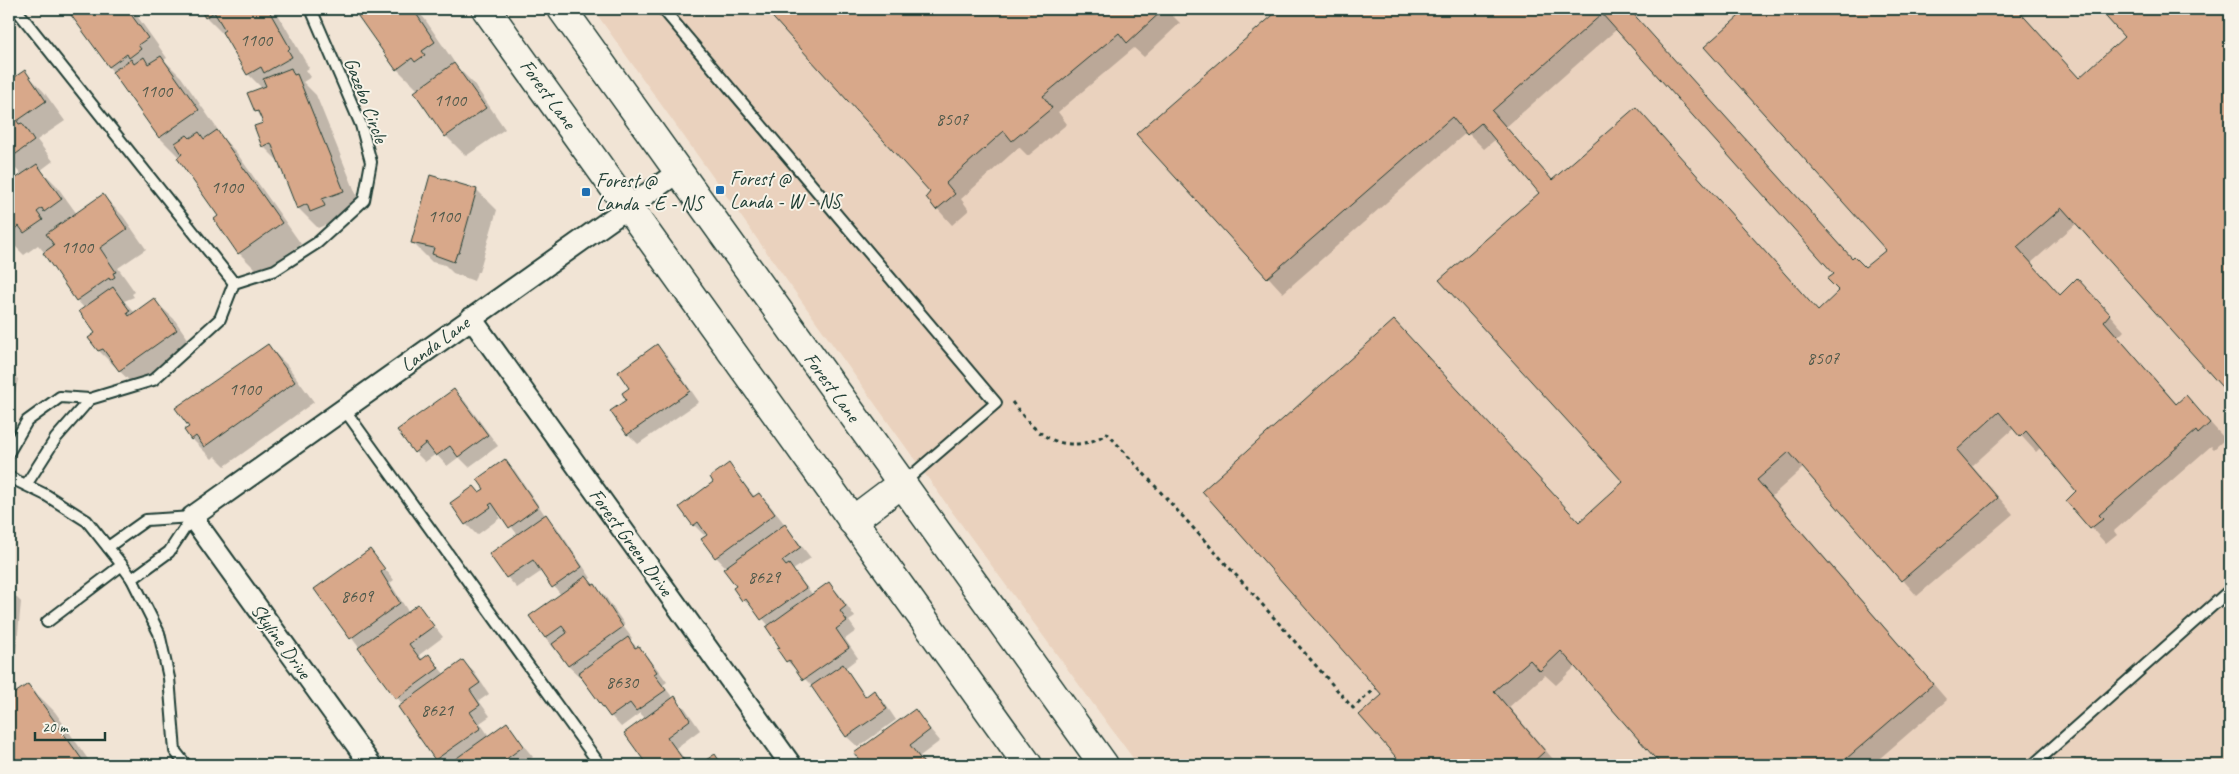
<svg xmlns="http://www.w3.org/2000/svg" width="2239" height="774" viewBox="0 0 2239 774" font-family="Caveat,sans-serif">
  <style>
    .built { fill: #ead2be }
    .shadow { fill: #0003; fill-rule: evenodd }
    .building { fill: #d8a88a; stroke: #1f3d34; fill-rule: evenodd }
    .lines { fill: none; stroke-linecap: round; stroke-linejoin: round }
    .lane-casing { stroke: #1f3d34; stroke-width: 14 }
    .street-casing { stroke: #1f3d34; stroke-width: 24 }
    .secondary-casing { stroke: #1f3d34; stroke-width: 31 }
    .path { stroke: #1f3d34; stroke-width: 3; stroke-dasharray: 4 4; stroke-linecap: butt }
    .lane { stroke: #f7f3e8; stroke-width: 10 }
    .street { stroke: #f7f3e8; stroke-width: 20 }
    .secondary { stroke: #f7f3e8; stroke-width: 28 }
    .poi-dot { fill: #1f6fb2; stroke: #f7f3e8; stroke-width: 2 }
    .labels { text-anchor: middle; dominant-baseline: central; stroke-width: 4; stroke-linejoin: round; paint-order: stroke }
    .number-label { font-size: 18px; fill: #4d584a }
    .street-label { font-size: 20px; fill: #1f3d34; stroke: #f7f3e8 }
    .poi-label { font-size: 20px; fill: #1f3d34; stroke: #f7f3e8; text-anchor: start }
  </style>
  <rect width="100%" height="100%" fill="#f1e4d5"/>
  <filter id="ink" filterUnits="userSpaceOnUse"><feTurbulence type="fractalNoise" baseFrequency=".02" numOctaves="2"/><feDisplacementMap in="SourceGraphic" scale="10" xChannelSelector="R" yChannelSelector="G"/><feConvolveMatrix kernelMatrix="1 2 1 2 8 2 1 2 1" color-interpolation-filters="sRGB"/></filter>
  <g filter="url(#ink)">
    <polygon class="built" points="593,9 2230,9 2230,765 1138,765 950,509"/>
    <g class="shadow">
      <polygon points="71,9 132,9 167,58 164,60 181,77 218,130 216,131 236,152 301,244 259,273 239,253 216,220 220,217 180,158 160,138 69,11"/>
      <polygon points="201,9 275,9 309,68 306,70 311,77 303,82 316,95 363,211 341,219 344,226 331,231 325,225 318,228 298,208 280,163 263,146 264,123 256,111 262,88 248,74 226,37 206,17"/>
      <polygon points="355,9 414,9 424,18 454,62 453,63 474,84 505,129 466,156 446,136 418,90 397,69"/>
      <polygon points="767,9 1175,9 1170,13 1180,23 1144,57 1134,48 1058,112 1067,124 1028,156 1019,147 961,199 969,210 952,225 927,197 932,192"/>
      <path d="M 1282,9 L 1640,9 L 1634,15 L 1853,259 L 1865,269 L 1888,250 L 1706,47 L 1749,9 L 2017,9 L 2080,79 L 2126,37 L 2100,9 L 2230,9 L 2230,394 L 2077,223 L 2031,263 L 2061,296 L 2092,295 L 2124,331 L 2118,337 L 2177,404 L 2186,396 L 2225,439 L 2214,449 L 2211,446 L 2114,531 L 2117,535 L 2106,544 L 2067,501 L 2078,491 L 2041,447 L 2036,452 L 2014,428 L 1972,466 L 2013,514 L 1917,596 L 1804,467 L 1772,496 L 1947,700 L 1872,765 L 1662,765 L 1576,666 L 1556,685 L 1545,675 L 1509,707 L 1558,765 L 1405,765 L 1360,715 L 1384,695 L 1394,321 L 1580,523 L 1625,482 L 1541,193 L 1496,139 L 1484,149 L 1467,132 L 1283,293 L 1138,134 ZM 1617,29 L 1835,274 L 1841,291 L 1819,312 L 1651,124 L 1553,181 L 1506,127 Z"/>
      <polygon points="25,72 44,92 65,121 37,140 53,161 41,170 56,185 77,214 103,196 123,216 146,249 118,268 135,292 132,294 134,297 124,301 135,313 154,300 174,319 196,350 139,390 99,351 90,338 97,334 85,309 77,300 45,253 38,245 24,255 9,240 9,179 12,183 22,175 9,162 9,83"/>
      <polygon points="477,190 497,210 479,272 477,272 474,281 453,273 445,265 432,262 412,242"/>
      <polygon points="267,345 287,365 314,402 225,466 215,456 212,459 192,439"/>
      <polygon points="657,346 667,356 699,402 638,444 628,434 628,400 631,389"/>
      <polygon points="9,371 18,379 9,419"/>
      <polygon points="454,390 464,400 498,446 469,467 459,457 447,466 436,454 425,462 415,452"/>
      <polygon points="505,461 515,471 547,518 556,526 591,578 588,580 605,596 625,625 623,626 632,638 629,640 649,658 667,682 663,685 673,698 685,708 700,730 676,748 689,765 649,765 625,733 646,719 640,713 621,727 611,716 581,674 579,676 568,666 545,637 561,595 542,571 517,588 507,577 490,554 518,535 501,514 499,516 500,518 477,535 466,524 452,503 474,487 480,493 486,489"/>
      <polygon points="729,465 755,497 759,494 769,504 811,558 793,570 813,595 829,584 839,594 855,617 849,621 856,631 845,639 858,658 845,668 867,697 874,692 884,702 896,720 858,747 847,737 815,689 787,661 769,626 755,609 743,600 727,568 716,557 709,535 707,533 704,535 694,525 715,482"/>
      <polygon points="370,550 394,580 390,583 409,613 418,606 443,637 419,655 423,660 429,656 445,675 463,662 474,672 489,694 479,701 490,716 480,723 489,736 506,724 533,757 522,765 442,765 436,760 399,707 403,705 315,590"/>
      <polygon points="9,590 21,602 14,673 9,673"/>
      <polygon points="28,685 55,712 92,765 9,765 9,689 14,695"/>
      <polygon points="915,711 940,741 920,756 926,765 864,765 856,754"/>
    </g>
    <g class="building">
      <polygon points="70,9 127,9 148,38 138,45 141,49 129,58 127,54 109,67 68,11"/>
      <polygon points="200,9 268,9 290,48 288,50 292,57 264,73 261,67 247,75 222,32 225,30 214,12 205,18"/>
      <polygon points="353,9 413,9 435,42 422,51 425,55 415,62 412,58 396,70"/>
      <polygon points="765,9 1164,9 1127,43 1119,33 1043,96 1052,108 1012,141 1004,131 946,183 955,194 936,210 926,197 930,192"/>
      <path d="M 1280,9 L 1629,9 L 1852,258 L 1854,256 L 1865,267 L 1886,250 L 1704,47 L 1747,9 L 2017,9 L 2079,78 L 2124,37 L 2099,9 L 2230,9 L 2230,396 L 2062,208 L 2017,247 L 2060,295 L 2077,278 L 2110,314 L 2104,321 L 2176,404 L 2186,395 L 2210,423 L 2198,434 L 2196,431 L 2099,515 L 2103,519 L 2090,529 L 2066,501 L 2076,491 L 2026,431 L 2020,437 L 1999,412 L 1957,450 L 1998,498 L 1901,581 L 1789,452 L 1757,480 L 1933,684 L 1839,765 L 1661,765 L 1561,651 L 1540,671 L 1530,660 L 1494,691 L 1545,751 L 1532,763 L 1534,765 L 1403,765 L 1359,715 L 1382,695 L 1202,491 L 1394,320 L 1579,522 L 1623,482 L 1439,280 L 1539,193 L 1481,123 L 1467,135 L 1452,117 L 1267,278 L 1136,134 ZM 1602,14 L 1834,274 L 1827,279 L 1839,291 L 1818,311 L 1636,107 L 1552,180 L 1492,111 Z"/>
      <polygon points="161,56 199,110 159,138 112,72 131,59 134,64 144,57 148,64"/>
      <polygon points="454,63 486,108 445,137 414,92"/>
      <polygon points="291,68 294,75 297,74 344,191 322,199 325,206 310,212 307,204 297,209 271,143 262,147 254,126 263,123 258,111 255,112 247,93 266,86 263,79"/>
      <polygon points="25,70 46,101 17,121 19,124 22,123 34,141 9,159 9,81"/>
      <polygon points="217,130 282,223 238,254 214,219 218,216 177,158 182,154 175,143 187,135 190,138 199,132 204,139"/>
      <polygon points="37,164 62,199 44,212 42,208 37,212 43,220 24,233 19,226 9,233 9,183"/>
      <polygon points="430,175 477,189 459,253 457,253 454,262 432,254 434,248 411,243"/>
      <polygon points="103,194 127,229 100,248 116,272 113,273 115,277 110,280 109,278 76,301 43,253 54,245 46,234"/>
      <polygon points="113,287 130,311 127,313 129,316 154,298 177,330 119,371 103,349 98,351 88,338 95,333 79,311"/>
      <polygon points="268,344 295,382 204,447 196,436 191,440 184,430 189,427 175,408"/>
      <polygon points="657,344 690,391 627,435 610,411 626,400 622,393 629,388 618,372"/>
      <polygon points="454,389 488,435 458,457 450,446 436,456 426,443 414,453 397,430"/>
      <polygon points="505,459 538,507 509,528 492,503 489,505 491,507 465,525 450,503 474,486 479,492 484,489 477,479"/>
      <polygon points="729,463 753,497 759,493 775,514 715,558 701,539 707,535 698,522 693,526 679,507 713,482 710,477"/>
      <polygon points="546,514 582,567 552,588 533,560 506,578 489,554"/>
      <polygon points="785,524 801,547 782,561 786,566 789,564 806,588 761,620 746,599 742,601 733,588 736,586 723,569"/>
      <polygon points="370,549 385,569 381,572 400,603 350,639 314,589"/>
      <polygon points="586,576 593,585 595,584 623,627 568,666 552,644 567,633 562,626 545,638 529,616"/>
      <polygon points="829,582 846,606 840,611 847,621 836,629 849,648 803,680 789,660 786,662 777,649 780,648 766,627"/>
      <polygon points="418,604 434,626 409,644 421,660 429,654 439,668 396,699 358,648"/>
      <polygon points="628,637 635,648 639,646 657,672 654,674 666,690 636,711 630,703 610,717 578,673"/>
      <polygon points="463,660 480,683 470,690 480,705 470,712 481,728 435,760 398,707"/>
      <polygon points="843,664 865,697 874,690 887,709 846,737 811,686"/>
      <polygon points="28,684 86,765 9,765 9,697"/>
      <polygon points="675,696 690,720 667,737 685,762 680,765 647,765 624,733"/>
      <polygon points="915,709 930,730 910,745 925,765 863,765 854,753"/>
      <polygon points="507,722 524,746 505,760 509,765 447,765"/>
      <polygon points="715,754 722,765 704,765 708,763 706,760"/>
    </g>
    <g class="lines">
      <defs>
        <g id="lane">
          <polyline points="16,9 234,283"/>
          <polyline points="663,9 996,403 903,483"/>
          <polyline points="344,409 600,765"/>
          <polyline points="9,452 27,421 60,397 90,399 153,380 220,319 234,283 275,270 317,243 364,200 371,162 361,125 311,9"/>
          <polyline points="9,477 46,495 87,521 122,565"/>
          <polyline points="26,485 56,438 90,399"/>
          <polyline points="108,547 146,520 192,517"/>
          <polyline points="132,579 169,552 192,517"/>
          <polyline points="47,622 122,565 132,579 159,633 169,678 175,751 186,765"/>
          <polyline points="2033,765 2230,590"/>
        </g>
        <g id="street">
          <polyline points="471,318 791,765"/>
          <polyline points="371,765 192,517 678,172"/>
        </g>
        <g id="secondary">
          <polyline points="486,9 1028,765"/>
          <polyline points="562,9 1104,765"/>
          <polyline points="852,521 901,484"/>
        </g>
      </defs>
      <use href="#lane" class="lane-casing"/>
      <use href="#street" class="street-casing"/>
      <use href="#secondary" class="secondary-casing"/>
      <path class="path" d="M 1012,402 C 1020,412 1028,423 1038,431 C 1058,448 1087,448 1107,433 L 1254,595 L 1353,708 L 1376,688"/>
      <use href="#lane" class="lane"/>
      <use href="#street" class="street"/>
      <use href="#secondary" class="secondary"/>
    </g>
  </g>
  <g class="poi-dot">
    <rect x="715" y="185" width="10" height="10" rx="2.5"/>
    <rect x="581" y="187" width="10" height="10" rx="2.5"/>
  </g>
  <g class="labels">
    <g class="number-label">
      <text x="256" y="40">1100</text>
      <text x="156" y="91">1100</text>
      <text x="450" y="100">1100</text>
      <text x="952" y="119">8507</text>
      <text x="227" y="187">1100</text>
      <text x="444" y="216">1100</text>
      <text x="77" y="247">1100</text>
      <text x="1823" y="358">8507</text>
      <text x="245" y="389">1100</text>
      <text x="764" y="577">8629</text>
      <text x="357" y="596">8609</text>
      <text x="622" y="682">8630</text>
      <text x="437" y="710">8621</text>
    </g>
    <g class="street-label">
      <text transform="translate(548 94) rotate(54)">Forest Lane</text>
      <text transform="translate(366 100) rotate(69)">Gazebo Circle</text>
      <text transform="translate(435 344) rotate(-36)">Landa Lane</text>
      <text transform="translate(832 387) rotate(54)">Forest Lane</text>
      <text transform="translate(631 542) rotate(54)">Forest Green Drive</text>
      <text transform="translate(281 641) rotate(54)">Skyline Drive</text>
    </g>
    <g class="poi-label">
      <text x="730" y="178">Forest @<tspan x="730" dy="23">Landa - W - NS</tspan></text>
      <text x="596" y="180">Forest @<tspan x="596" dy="23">Landa - E - NS</tspan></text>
    </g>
  </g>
  <rect width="2239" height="774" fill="none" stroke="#f7f3e8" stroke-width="30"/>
  <rect x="15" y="15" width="2209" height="744" fill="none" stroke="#1f3d34" stroke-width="2" filter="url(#ink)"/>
  <path d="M35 732v8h70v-8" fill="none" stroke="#1f3d34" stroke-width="2.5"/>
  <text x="42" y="732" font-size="15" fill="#1f3d34" stroke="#f7f3e8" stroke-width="4" paint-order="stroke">20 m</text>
</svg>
